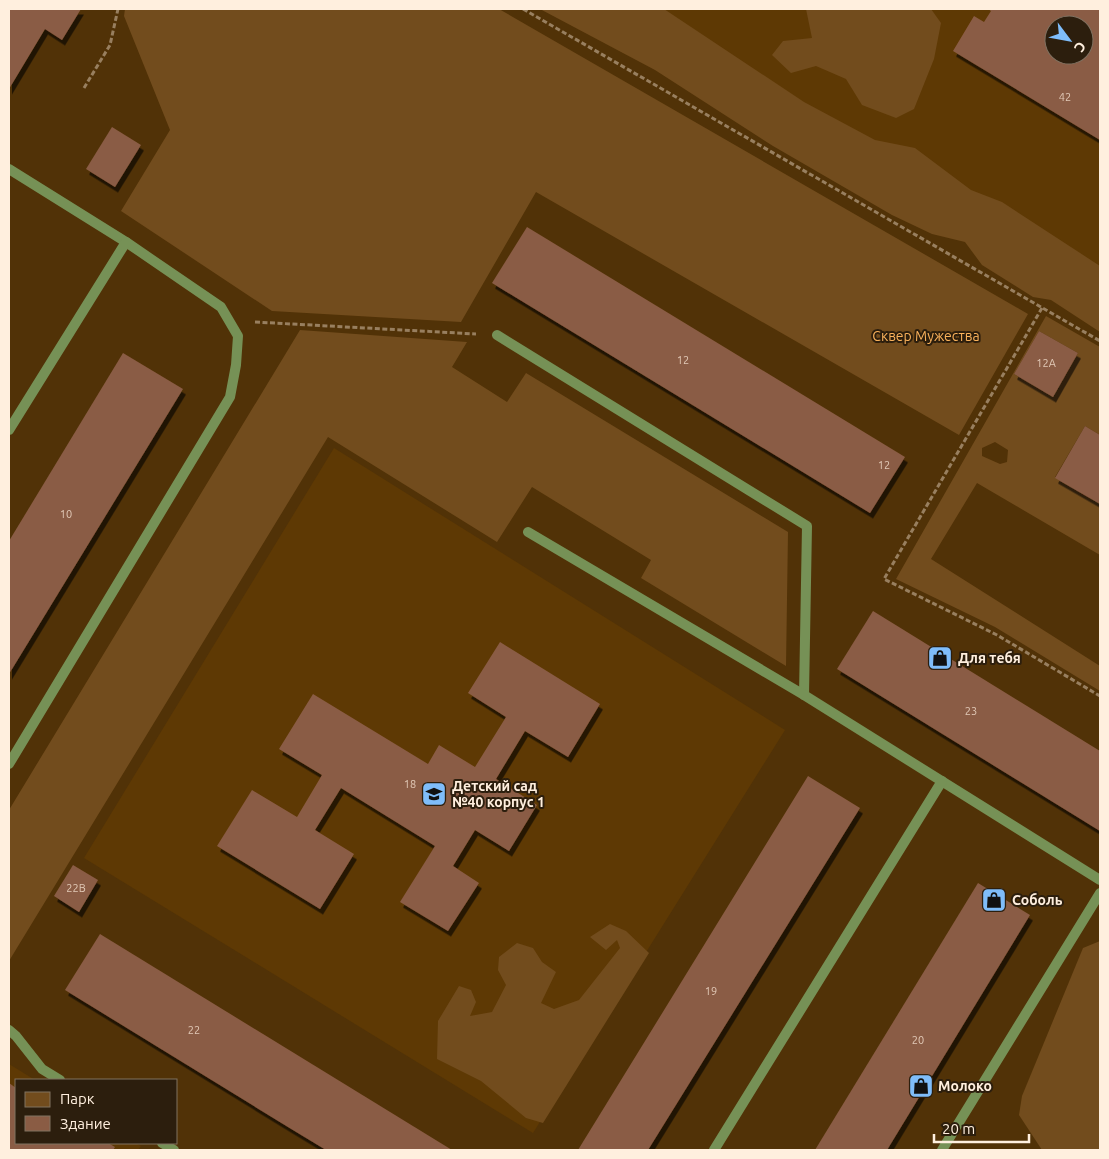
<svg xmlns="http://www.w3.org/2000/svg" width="1109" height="1159" viewBox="0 0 1109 1159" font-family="Ubuntu,sans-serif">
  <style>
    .built { fill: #5e3904; fill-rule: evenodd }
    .green { fill: #724c1d; fill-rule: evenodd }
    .building { fill: #8a5c44; fill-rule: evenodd; filter: url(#shadow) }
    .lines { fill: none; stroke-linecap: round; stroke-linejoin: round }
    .path { stroke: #987f5f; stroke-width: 3; stroke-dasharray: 5 2.5; stroke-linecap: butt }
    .service { stroke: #769156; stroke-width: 10 }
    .labels { text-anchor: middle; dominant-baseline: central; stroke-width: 4; stroke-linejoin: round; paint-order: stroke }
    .number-label { font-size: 11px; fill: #e2cab8 }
    .park-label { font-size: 14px; fill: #fab25b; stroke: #2c1e0d }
    .poi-label { font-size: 14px; font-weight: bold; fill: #ffefde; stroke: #2c1e0d; text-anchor: start }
  </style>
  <defs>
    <filter id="shadow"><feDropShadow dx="3" dy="5.5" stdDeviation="0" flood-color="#0009"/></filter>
  </defs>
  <rect width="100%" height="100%" fill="#513207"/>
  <g class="built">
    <path d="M 587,9 L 1100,9 L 1100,319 ZM 1054,25 L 1084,25 L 1084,55 L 1054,55 Z"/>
    <polygon points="334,448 785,730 533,1133 84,858"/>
    <polygon points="9,1064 35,1080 16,1080 16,1143 135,1143 141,1146 138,1150 9,1150"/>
  </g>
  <g class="green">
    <polygon points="125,9 499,9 1028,314 959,435 536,192 461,322 272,311 121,211 170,130 124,16"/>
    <polygon points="540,9 664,9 804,102 875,140 915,148 971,190 1002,202 1100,266 1100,332 1051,300 1033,297 982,265 965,242 932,234 892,215 773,146 655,70"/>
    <polygon points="806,9 931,9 941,23 934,59 914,109 896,118 862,105 846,79 816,66 791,73 772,55 783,41 812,38"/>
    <path d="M 1046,316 L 1100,347 L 1100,435 L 1085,426 L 1055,477 L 1100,504 L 1100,555 L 977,483 L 931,559 L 1100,666 L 1100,691 L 995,627 L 896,579 ZM 1039,331 L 1078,353 L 1053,396 L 1014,374 ZM 995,442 L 1008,450 L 1007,462 L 1000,464 L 982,456 L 982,448 Z"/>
    <polygon points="300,330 467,342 452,367 507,402 526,373 788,532 786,666 641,578 651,560 532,487 497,542 328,437 9,961 9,810"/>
    <polygon points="610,924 626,931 649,953 543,1123 526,1118 481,1081 437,1059 438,1021 459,986 471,990 476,1002 470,1016 492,1012 506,985 498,970 499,957 517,943 533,948 542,962 556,972 541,1003 554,1009 579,1000 620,948 617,940 606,950 590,937"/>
    <polygon points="1100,941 1100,1150 1042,1150 1019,1115 1022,1096 1083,948"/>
  </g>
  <g class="building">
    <polygon points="9,9 81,9 62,40 45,29 9,89"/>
    <path d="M 988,9 L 1100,9 L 1100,140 L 953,51 L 974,16 L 984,22 L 991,11 ZM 1054,25 L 1084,25 L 1084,55 L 1054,55 Z"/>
    <polygon points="112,127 141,145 115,187 86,169"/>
    <polygon points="527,227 905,457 870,513 492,283"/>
    <polygon points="1039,331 1078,353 1053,397 1014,374"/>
    <polygon points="123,353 183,389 9,674 9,541"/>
    <polygon points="1085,426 1100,435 1100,504 1055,478"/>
    <polygon points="873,611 1100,751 1100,831 837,669"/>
    <polygon points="500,642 600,704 568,757 525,731 496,779 537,805 509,851 475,830 453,866 479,883 448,931 400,902 435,846 341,788 315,830 354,854 320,909 217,846 252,790 297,817 322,775 279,749 313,694 428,764 439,745 475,767 506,717 468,693"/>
    <polygon points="808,776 860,808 837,845 648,1150 578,1150"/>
    <polygon points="73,865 98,880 79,912 54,896"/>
    <polygon points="978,883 1030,915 887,1150 815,1150"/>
    <polygon points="100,934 452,1150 326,1150 288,1127 65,990"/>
    <polygon points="9,1083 16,1088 16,1143 108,1143 115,1147 113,1150 9,1150"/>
  </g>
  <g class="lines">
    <g class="path">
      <polyline points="523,9 1100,341"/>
      <polyline points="84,88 110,45 118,9"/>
      <polyline points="1042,308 884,579 997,635 1100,696"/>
      <polyline points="255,322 476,334"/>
    </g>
    <g class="service">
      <polyline points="9,169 126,242 221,307 238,336 236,365 230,397 9,764"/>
      <polyline points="497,335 807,526 804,695"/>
      <polyline points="9,430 126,242"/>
      <polyline points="528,532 804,695 1100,880"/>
      <polyline points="9,1030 16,1036 42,1069 60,1080"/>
      <polyline points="162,1143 174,1150"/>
      <polyline points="714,1150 942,781"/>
      <polyline points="942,1150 1100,893"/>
    </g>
  </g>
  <defs>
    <symbol id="shop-square" viewBox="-11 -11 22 22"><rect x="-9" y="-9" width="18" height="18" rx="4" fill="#7fbdfa" stroke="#2c1e0d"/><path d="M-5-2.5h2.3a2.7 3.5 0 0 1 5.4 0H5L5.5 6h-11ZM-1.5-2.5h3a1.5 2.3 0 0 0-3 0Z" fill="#111"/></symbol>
    <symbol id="school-square" viewBox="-11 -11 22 22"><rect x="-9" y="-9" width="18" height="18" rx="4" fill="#7fbdfa" stroke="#2c1e0d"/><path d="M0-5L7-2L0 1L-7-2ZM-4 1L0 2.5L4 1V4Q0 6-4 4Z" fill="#111"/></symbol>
  </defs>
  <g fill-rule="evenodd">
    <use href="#shop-square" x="926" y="644" width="28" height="28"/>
    <use href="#school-square" x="420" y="780" width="28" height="28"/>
    <use href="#shop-square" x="980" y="886" width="28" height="28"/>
    <use href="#shop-square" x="907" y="1072" width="28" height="28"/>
  </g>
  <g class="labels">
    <g class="number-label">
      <text x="1065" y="97">42</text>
      <text x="683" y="360">12</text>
      <text x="1046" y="363">12А</text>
      <text x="884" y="465">12</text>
      <text x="66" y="514">10</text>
      <text x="971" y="711">23</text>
      <text x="410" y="784">18</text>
      <text x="76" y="888">22В</text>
      <text x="711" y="991">19</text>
      <text x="194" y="1030">22</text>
      <text x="918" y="1040">20</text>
    </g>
    <g class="park-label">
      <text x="926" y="336">Сквер Мужества</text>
    </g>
    <g class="poi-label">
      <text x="958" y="658">Для тебя</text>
      <text x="452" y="786">Детский сад<tspan x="452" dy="16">№40 корпус 1</tspan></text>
      <text x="1012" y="900">Соболь</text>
      <text x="938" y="1086">Молоко</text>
    </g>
  </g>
  <rect width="1109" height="1159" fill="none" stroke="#ffefde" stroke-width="20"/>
  <rect x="15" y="1079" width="162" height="65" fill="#2c1e0d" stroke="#807261"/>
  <rect x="25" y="1092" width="25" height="15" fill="#724c1d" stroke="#807261"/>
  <text x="60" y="1104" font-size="15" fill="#ffefde">Парк</text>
  <rect x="25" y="1116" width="25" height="15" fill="#8a5c44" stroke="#807261"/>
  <text x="60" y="1129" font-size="15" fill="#ffefde">Здание</text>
  <g transform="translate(1069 40) rotate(122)"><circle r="24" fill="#2c1e0d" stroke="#807261"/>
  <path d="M0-4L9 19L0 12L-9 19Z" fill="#7fbdfa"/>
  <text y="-8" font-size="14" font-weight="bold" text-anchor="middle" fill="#ffefde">С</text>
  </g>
  <path d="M934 1134v8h95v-8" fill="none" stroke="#ffefde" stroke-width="2.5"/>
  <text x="942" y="1134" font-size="15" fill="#ffefde" stroke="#2c1e0d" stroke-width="4" paint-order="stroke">20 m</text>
</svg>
